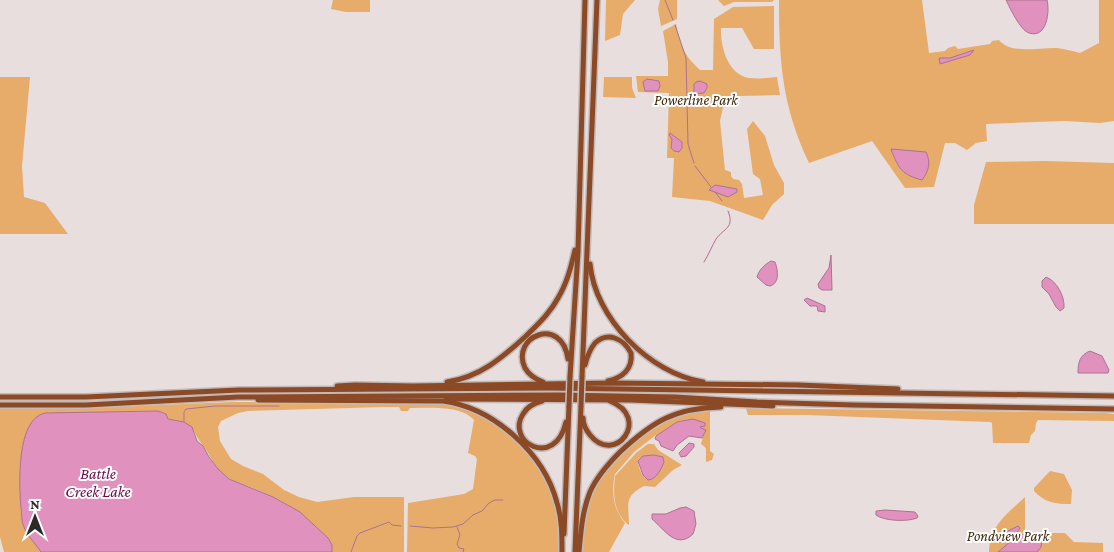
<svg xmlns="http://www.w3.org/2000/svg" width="1114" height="552" viewBox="0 0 1114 552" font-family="'Crimson Pro',serif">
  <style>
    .green { fill: #e8ac6a; fill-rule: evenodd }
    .water { fill: #e191bd; stroke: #ab7291 }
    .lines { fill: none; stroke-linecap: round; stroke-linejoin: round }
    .stream { stroke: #ab7291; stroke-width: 1 }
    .motorway-casing { stroke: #c2bab9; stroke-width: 8 }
    .motorway { stroke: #8b4925; stroke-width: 5 }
    .motorway-bridge-casing { stroke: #c2bab9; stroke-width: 8; stroke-linecap: butt }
    .motorway-bridge { stroke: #8b4925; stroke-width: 5 }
    .labels { text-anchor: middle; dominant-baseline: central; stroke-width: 4; stroke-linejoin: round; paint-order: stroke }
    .park-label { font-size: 15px; font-style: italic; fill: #3f2709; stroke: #fff }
    .water-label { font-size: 16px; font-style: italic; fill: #6a0b4b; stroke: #fff }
  </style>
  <rect width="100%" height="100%" fill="#e7dedd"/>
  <g class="green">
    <polygon points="333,0 370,0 370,12 346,12 331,9"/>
    <polygon points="606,0 635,0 623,14 620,35 605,41"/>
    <polygon points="660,0 677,0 677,19 661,26 658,9"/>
    <polygon points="718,0 774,0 772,2 734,2 724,6"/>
    <path d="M 779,0 L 922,0 L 929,53 L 945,51 L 948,48 L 955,46 L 958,49 L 990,44 L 992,41 L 999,40 C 1011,55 1040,47 1057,48 C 1065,49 1073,51 1080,53 L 1099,43 L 1099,0 L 1114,0 L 1114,121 L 1100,123 L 1064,121 L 986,124 L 987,141 L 976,143 L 967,150 L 955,143 L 945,143 L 934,187 L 905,188 L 872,141 L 809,163 C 782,106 779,61 779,0 Z"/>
    <path d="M 774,6 L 774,49 L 754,49 L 742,28 L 721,28 C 720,46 728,75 749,78 C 758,79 768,78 777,77 L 780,95 L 739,96 L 723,107 L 720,121 L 725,170 L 731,172 L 731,176 L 733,179 L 739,180 L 742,184 L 744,198 L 763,195 L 760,179 L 753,174 L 747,129 L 753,121 L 765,136 L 774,165 L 784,183 L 784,194 L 772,205 L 763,220 L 710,201 L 672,197 L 674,158 L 667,158 L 669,93 L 638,92 L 636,76 L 668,76 L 668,62 L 663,31 L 676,24 C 681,46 683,54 700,70 L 713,70 L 714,19 L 733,7 Z"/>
    <polygon points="0,77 30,77 22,166 24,197 45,203 68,234 0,234"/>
    <polygon points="604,77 632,77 632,88 636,98 603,97"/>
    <polygon points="1045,161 1114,163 1114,224 974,224 974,205 986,162"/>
    <path d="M 233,402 L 443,403 C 455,405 468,408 480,413 C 502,424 537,458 548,480 C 558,503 559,528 560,552 L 407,552 L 408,503 L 464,494 L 473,489 L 477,459 L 475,456 L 468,453 L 474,420 C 462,405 428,408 410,408 L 408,411 L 401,411 L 399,407 L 384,407 L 248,411 L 238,413 L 221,421 L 218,427 L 220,441 L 231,459 L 243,466 L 263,474 L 284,490 L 299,497 L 317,502 L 354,497 L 404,497 L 404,552 L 332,552 C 332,540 324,535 316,527 C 297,509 280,499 255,489 C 246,485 235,483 227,477 C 215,469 212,458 204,447 C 200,441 197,438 194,431 L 168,419 L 166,414 L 158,411 L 110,412 L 110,552 L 4,552 L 0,537 L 0,409 L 88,408 Z"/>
    <path d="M 710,408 L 710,451 L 714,454 L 712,460 L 706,462 L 706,448 L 701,444 L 704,433 L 702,428 L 689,427 L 675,429 L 656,435 L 634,452 L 615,474 C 611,492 613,509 625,523 L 609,552 L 581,552 C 583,533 584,513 591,495 C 601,466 642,431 669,417 C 681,412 697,411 710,408 Z"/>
    <polygon points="746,408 1105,413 1114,414 1114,421 1038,420 1036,423 1035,431 1031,435 1029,443 993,443 992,423 990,422 807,415 748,415"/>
    <path d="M 648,444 L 654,444 L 658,450 L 682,465 L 673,470 L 655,487 L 644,486 C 623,497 629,504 629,525 C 613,513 613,495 615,476 L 636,453 ZM 648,455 L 659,456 L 664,458 L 662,467 L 652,479 L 645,478 C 641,474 637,465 639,459 Z"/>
    <path d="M 1050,471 L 1064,474 L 1072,490 L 1071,504 C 1056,504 1045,503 1034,491 L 1034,488 Z"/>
    <path d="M 1025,497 L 1025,533 L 1065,533 L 1074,542 L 1103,543 L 1103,552 L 989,552 C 990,525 1007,514 1025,497 Z"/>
  </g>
  <g class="water">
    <path d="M 1006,0 L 1047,0 C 1050,11 1047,39 1029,33 C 1020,30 1010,8 1006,0 Z"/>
    <polygon points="974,50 970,55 940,64 939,58 950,58"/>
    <polygon points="647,79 659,81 660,86 658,91 645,91 643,82"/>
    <polygon points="700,81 707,84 707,88 704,93 694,94 694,84 696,82"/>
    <polygon points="670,133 682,142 682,148 679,152 674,151 671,148 672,139 669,135"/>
    <path d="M 891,149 L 926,152 C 931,162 929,171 922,180 C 902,175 898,168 891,149 Z"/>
    <polygon points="715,185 737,189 737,192 728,197 709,190"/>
    <polygon points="831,255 832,290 822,290 819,288 818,284 829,268"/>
    <path d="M 771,261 L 775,262 C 778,270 780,283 770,286 L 766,285 L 757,277 C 759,270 764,265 771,261 Z"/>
    <path d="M 1046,277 C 1057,281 1065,297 1064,308 L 1060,311 L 1056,307 L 1049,294 L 1042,287 L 1042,281 Z"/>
    <polygon points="807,298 825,306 825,312 818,311 817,306 810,306 804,300"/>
    <path d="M 1090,351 L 1102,356 L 1109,370 L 1108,373 L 1078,373 C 1078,362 1080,355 1090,351 Z"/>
    <path d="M 158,411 L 166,414 L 168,419 L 184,422 L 192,427 L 197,441 L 203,446 L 209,457 L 218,469 L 229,479 L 273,497 L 300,512 L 328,538 L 332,545 L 332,552 L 41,552 C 36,544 27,536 24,527 C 21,521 22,514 21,508 C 19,485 16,419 45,413 Z"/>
    <polygon points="693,419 705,423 705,426 700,427 701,428 706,430 702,438 689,436 677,445 673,451 661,446 659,441 655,439 656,436 677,422"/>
    <polygon points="689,443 694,444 694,447 686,456 681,457 679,453"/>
    <path d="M 654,455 L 663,457 L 664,462 C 661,469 657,479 648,480 L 643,475 L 638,461 L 643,456 Z"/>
    <path d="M 686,507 L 694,511 L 696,524 L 693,534 C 676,550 664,529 652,519 L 652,514 L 666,514 L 680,508 Z"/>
    <path d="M 885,510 L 915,512 L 918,516 L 917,518 C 907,522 884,521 876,515 L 876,511 Z"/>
    <path d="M 1018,526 L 1020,528 C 1017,534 1007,542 1001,541 L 1001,538 L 1006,532 Z"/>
    <polygon points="1027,534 1040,537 1042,540 1041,547 1037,552 998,552 1018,535"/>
  </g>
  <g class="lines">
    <g class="stream">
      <polyline points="665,0 673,20"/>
      <polyline points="675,25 686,58 688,144 694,163"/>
      <polyline points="695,166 711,187"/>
      <polyline points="715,192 722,201"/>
      <path d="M 704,262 C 709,254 712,246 716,239 C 724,228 735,228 728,211"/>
      <polyline points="184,422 184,412 186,409 215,406 279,406"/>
      <polyline points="410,526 433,528 453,527 463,524 473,515 482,511 489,503 495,500 503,500"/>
      <polyline points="457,527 460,535 457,544 459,548 464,549 463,552"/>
      <polyline points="351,552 357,536 360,533 389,522 392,525 401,526"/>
    </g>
    <defs>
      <g id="motorway">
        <path d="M 590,264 C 595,318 649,373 703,382"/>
        <path d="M 585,365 C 587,357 590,349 595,343 C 608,331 624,339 631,353 C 633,369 622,378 608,381"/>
        <polyline points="570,377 578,252 585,0"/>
        <polyline points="582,377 597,0"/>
        <path d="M 447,382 C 480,377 502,358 526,336 C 538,324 550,313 558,298 C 567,283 571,267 575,250"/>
        <path d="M 543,382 C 535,379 529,375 525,368 C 510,336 562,315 568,359"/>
        <polyline points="337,386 355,385 413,386 613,383 798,385 898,389"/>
        <polyline points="0,397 86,397 239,390 549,388 1114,396"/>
        <polyline points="446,399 631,400 773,406"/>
        <path d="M 258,400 L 443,401 C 494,408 544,453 557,503 C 562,518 562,536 562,552"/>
        <path d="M 542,401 C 534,403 527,407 523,414 C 505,442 555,470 566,422"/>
        <polyline points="0,405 86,405 238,397 558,395 675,397 757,402 854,405 1114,409"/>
        <path d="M 583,418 C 583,424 586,430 590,435 C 615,466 652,418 610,401"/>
        <polyline points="564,534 569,406"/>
        <polyline points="575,552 581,406"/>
        <path d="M 579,552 C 581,531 582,512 590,492 C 597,476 608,464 620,452 C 653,421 675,408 721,407"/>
      </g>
    </defs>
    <use href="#motorway" class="motorway-casing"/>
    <use href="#motorway" class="motorway"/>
    <defs>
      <g id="motorway-bridge">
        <polyline points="569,406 570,377"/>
        <polyline points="581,406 582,377"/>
      </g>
    </defs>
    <use href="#motorway-bridge" class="motorway-bridge-casing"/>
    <use href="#motorway-bridge" class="motorway-bridge"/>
  </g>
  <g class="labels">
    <g class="park-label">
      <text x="696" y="100">Powerline Park</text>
      <text x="1008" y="536">Pondview Park</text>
    </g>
    <g class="water-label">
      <text x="98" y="473">Battle<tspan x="98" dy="18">Creek Lake</tspan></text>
    </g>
  </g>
  <g transform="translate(35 517)" stroke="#ffffff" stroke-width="4" paint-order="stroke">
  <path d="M0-4L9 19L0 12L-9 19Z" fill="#2d2929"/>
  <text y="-8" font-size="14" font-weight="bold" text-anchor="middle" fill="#2d2929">N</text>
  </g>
</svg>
